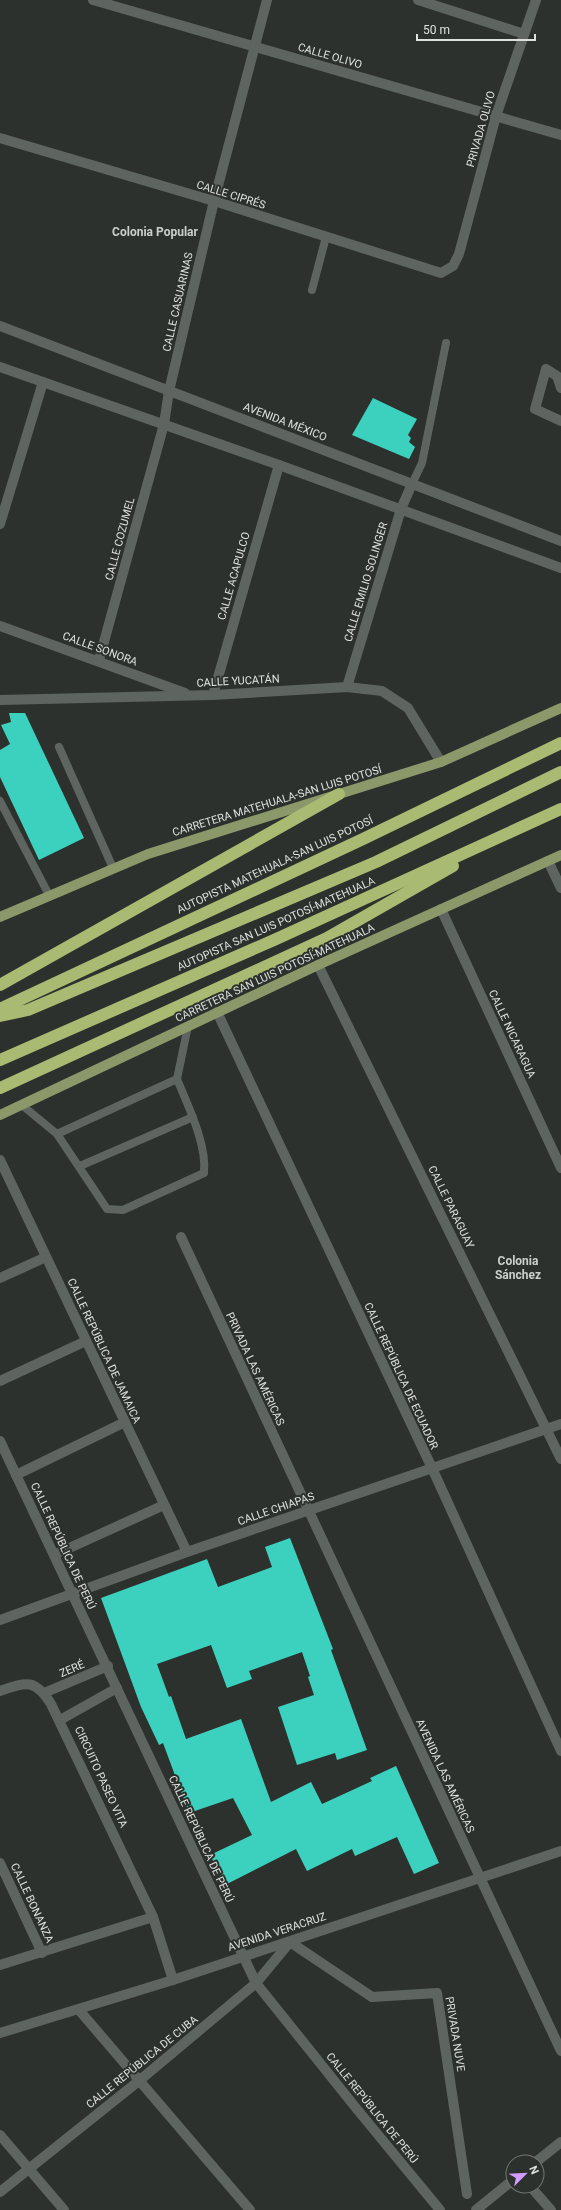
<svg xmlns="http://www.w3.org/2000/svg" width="561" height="2210" viewBox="0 0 561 2210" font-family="Roboto,sans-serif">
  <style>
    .building { fill: #3cd1be }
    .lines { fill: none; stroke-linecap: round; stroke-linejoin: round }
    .service { stroke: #5e645f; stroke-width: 8 }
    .minor { stroke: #5e645f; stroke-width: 10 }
    .tertiary { stroke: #5e645f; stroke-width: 10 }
    .primary { stroke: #8b986a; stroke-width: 10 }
    .motorway { stroke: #a9ba72; stroke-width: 12 }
    .labels { text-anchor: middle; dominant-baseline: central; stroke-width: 4; stroke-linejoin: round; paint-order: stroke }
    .street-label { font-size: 11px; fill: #dee1de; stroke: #2c312d }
    .neighbourhood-label { font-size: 12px; font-weight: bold; fill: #c9d0cb; stroke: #2c312d }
  </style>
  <rect width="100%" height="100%" fill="#2c312d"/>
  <g class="building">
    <polygon points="373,398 417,419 408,435 411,438 409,442 415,447 409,459 352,435"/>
    <polygon points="9,713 25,713 84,838 39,860 0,777 0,750 10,744 1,725 11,722"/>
    <polygon points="290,1538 333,1649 331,1650 367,1750 337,1760 335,1753 297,1765 278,1707 314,1695 308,1677 310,1676 302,1652 249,1671 252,1679 227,1688 211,1645 157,1664 169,1697 171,1696 186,1739 241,1719 271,1802 311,1782 322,1804 372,1781 370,1778 396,1766 439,1863 414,1874 397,1837 355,1856 352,1849 307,1871 296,1849 225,1885 210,1855 252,1835 233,1798 189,1813 163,1743 159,1745 141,1707 101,1598 207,1559 218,1587 272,1567 265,1547"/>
  </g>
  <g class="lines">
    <g class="service">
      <polyline points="312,290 326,237"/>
      <polyline points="412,484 422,463 446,343"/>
      <polyline points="59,747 113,868"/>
      <polyline points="0,801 49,895"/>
      <polyline points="23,1106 57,1134 177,1079 188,1026"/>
      <path d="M 57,1134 L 107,1209 L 123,1210 L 204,1173 C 207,1144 188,1106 177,1079"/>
      <polyline points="80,1166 193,1117"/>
    </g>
    <g class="minor">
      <polyline points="93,0 561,135"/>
      <polyline points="418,0 524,34"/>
      <polyline points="0,138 214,201 441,273 453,266 459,254 496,116 536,0"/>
      <polyline points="561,388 557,376 546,369 535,409 561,421"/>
      <polyline points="0,524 43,382"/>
      <polyline points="0,626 185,693"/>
      <polyline points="99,660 164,424 169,391 214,201 267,0"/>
      <polyline points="347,687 401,509 412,484"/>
      <polyline points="213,695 279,465"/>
      <polyline points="0,700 213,695 347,687 382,691 408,708 441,762"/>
      <polyline points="548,861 561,888"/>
      <polyline points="441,909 561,1168"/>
      <polyline points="318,965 561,1459"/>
      <polyline points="217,1012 432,1468 561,1751"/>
      <polyline points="0,1160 187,1552"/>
      <polyline points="181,1237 561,2051"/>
      <polyline points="0,1278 46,1257"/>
      <polyline points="0,1381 86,1341"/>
      <polyline points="0,1441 256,1983 356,2108 440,2210"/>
      <polyline points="16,1475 125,1422"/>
      <polyline points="54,1555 164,1505"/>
      <polyline points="0,1620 187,1552 561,1424"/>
      <path d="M 0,1691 C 26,1682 35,1678 51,1704 L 153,1917 L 173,1980"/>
      <polyline points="44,1693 108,1666"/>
      <polyline points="60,1720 117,1688"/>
      <polyline points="0,1863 42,1953"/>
      <polyline points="0,1965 153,1917"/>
      <polyline points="79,2010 250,2210"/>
      <polyline points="0,2135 64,2210"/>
      <polyline points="536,2162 561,2142"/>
      <polyline points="530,2186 551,2210"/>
      <polyline points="0,2192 140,2080 256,1983 290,1942 372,1997 437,1993 467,2194"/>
      <polyline points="476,2210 513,2180"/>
    </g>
    <g class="tertiary">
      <polyline points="0,326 561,541"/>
      <polyline points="0,367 279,465 561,568"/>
      <polyline points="0,2033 173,1980 561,1851"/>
    </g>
    <g class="primary">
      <polyline points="0,917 148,854 441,762 561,708"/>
      <polyline points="0,1115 318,965 561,855"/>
    </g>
    <g class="motorway">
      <polyline points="0,985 339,794"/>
      <polyline points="0,1009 363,839 561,743"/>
      <polyline points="0,1016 28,1010 376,862 561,772"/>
      <polyline points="0,1060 274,940 561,809"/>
      <polyline points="0,1088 327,938 453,866"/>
    </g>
  </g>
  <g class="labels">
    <g class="street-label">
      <text transform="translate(330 56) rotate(16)">CALLE OLIVO</text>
      <text transform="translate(481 129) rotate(-74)">PRIVADA OLIVO</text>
      <text transform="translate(231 195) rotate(17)">CALLE CIPRÉS</text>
      <text transform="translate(178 302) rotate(-77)">CALLE CASUARINAS</text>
      <text transform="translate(285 422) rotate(21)">AVENIDA MÉXICO</text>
      <text transform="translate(120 539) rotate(-75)">CALLE COZUMEL</text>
      <text transform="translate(234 576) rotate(-74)">CALLE ACAPULCO</text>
      <text transform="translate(366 582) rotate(-73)">CALLE EMILIO SOLINGER</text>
      <text transform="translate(100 649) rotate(20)">CALLE SONORA</text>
      <text transform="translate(238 681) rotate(-3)">CALLE YUCATÁN</text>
      <text transform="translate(277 801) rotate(-17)">CARRETERA MATEHUALA-SAN LUIS POTOSÍ</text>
      <text transform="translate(275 865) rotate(-25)">AUTOPISTA MATEHUALA-SAN LUIS POTOSÍ</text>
      <text transform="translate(276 924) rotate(-24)">AUTOPISTA SAN LUIS POTOSÍ-MATEHUALA</text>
      <text transform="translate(275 973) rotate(-25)">CARRETERA SAN LUIS POTOSÍ-MATEHUALA</text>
      <text transform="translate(512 1034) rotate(65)">CALLE NICARAGUA</text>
      <text transform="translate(451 1207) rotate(64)">CALLE PARAGUAY</text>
      <text transform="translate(104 1351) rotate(65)">CALLE REPÚBLICA DE JAMAICA</text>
      <text transform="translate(255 1369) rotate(65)">PRIVADA LAS AMÉRICAS</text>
      <text transform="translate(401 1376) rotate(65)">CALLE REPÚBLICA DE ECUADOR</text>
      <text transform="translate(276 1509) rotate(-19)">CALLE CHIAPAS</text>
      <text transform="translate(63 1546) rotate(65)">CALLE REPÚBLICA DE PERÚ</text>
      <text transform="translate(72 1669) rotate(-23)">ZERÉ</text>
      <text transform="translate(445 1776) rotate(65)">AVENIDA LAS AMÉRICAS</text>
      <text transform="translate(101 1777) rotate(65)">CIRCUITO PASEO VITA</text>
      <text transform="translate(201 1839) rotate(65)">CALLE REPÚBLICA DE PERÚ</text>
      <text transform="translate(32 1903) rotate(65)">CALLE BONANZA</text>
      <text transform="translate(277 1932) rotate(-18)">AVENIDA VERACRUZ</text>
      <text transform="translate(455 2034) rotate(81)">PRIVADA NUVE</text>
      <text transform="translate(142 2062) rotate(-39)">CALLE REPÚBLICA DE CUBA</text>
      <text transform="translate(372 2108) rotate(51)">CALLE REPÚBLICA DE PERÚ</text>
    </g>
    <g class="neighbourhood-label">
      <text x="155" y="232">Colonia Popular</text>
      <text x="518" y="1261">Colonia<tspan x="518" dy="14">Sánchez</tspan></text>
    </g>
  </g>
  <g transform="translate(525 2174) rotate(66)"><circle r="19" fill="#2c312d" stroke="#737774"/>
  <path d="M0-3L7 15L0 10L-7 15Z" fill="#d19dfe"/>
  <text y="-6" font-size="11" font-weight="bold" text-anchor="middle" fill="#dee1de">N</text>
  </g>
  <path d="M417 34v6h118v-6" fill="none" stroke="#dee1de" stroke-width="2"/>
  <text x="423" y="34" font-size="12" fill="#dee1de" stroke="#2c312d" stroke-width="3" paint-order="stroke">50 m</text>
</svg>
